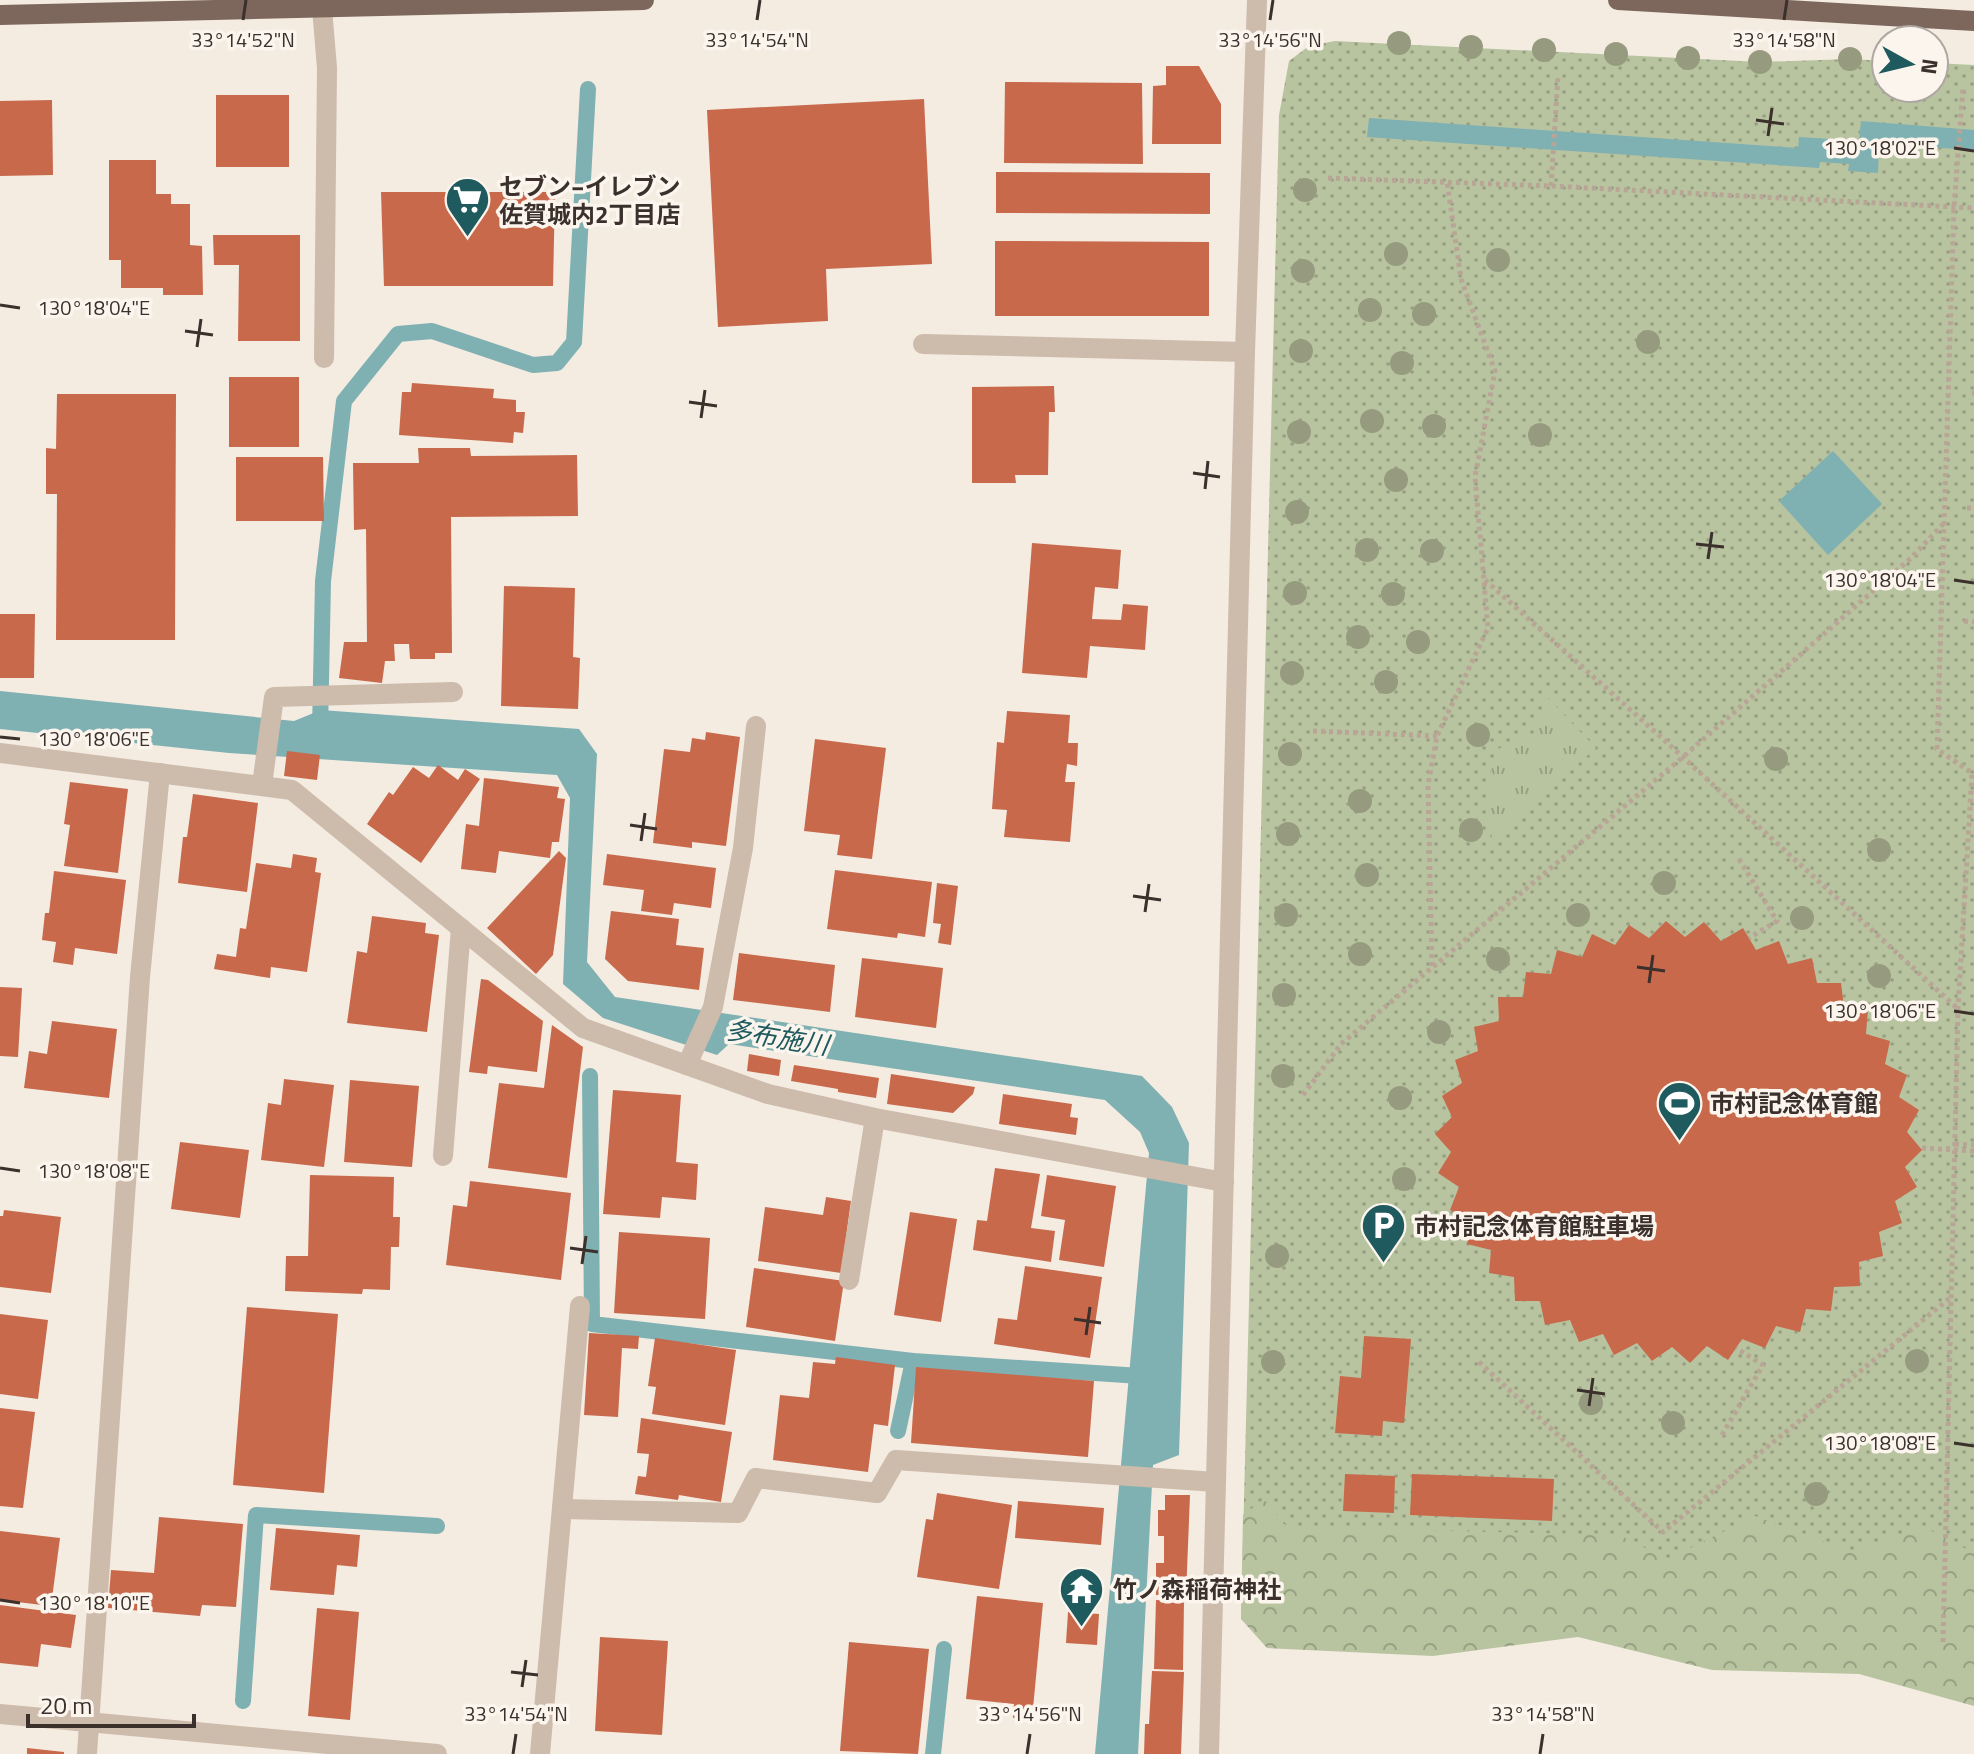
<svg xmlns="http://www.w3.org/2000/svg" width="1974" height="1754" viewBox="0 0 1974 1754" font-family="'Titillium Web','Noto Sans JP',sans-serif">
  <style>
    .grass { fill: url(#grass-dots) }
    .forest { fill: url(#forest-crowns) }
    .park { fill: url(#park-tufts) }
    .water { fill: #7fb0b2 }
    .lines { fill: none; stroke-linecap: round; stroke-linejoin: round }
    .stream { stroke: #7fb0b2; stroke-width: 16 }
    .building { fill: #c8694b }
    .path { stroke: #b9a596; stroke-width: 5; stroke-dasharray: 4 4; stroke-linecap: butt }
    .lane { stroke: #cdbbac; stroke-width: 20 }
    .street { stroke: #cdbbac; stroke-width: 20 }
    .primary { stroke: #7d675c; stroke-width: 20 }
    .tree { fill: #969b7f }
    .ticks { fill: none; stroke: #3b302b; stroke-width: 3 }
    .labels { text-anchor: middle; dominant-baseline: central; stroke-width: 7; stroke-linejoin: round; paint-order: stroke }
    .poi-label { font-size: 24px; font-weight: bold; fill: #3b302b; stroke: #fbf5ee; text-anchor: start }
    .water-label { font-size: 26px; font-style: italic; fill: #1f5a5e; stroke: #fbf5ee }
    .ticks-label { font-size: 20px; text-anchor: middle; fill: #3b302b; stroke: #fbf5ee; stroke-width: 7; stroke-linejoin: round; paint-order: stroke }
  </style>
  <defs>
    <pattern id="grass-dots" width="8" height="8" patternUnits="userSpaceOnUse" patternTransform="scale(2)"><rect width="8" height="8" fill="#b8c4a0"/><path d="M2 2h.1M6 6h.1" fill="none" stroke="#97a083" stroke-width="1.8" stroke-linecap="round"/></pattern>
    <pattern id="forest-crowns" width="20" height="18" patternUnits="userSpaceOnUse" patternTransform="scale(2)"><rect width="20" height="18" fill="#b8c4a0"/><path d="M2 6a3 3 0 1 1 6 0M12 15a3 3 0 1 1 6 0" fill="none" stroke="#97a083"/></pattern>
    <pattern id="park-tufts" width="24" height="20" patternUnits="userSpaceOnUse" patternTransform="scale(2)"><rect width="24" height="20" fill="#b8c4a0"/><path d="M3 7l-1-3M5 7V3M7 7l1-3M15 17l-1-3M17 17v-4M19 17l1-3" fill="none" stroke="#97a083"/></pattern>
  </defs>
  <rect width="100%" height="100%" fill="#f4ebe1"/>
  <polygon class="grass" points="1335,41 1760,62 1850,59 1886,61 1886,88 1934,88 1934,63 1974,65 1974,1643 1241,1619 1279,115 1289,61 1309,46"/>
  <polygon class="forest" points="1264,1499 1287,1527 1619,1535 1668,1559 1755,1516 1850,1551 1924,1527 1974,1553 1974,1706 1859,1674 1712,1670 1578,1637 1433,1656 1267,1648 1241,1619 1243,1515"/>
  <polygon class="park" points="1547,697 1596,748 1492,839 1486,787 1498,749 1534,733"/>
  <g class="water">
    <polygon points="1369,118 1798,148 1799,137 1859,141 1861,121 1974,130 1974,150 1879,144 1878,173 1848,171 1849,164 1820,162 1819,168 1367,137"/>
    <polygon points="1833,451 1882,504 1828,555 1779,501"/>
    <polygon points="0,691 294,721 321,710 579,729 597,754 587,962 615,997 1142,1076 1172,1107 1189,1143 1179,1455 1153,1465 1138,1754 1095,1754 1149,1153 1140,1132 1105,1100 729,1044 717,1055 603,1018 563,984 570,798 557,775 229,753 0,729"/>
  </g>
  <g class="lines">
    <g class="stream">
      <polyline points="320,731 323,581 344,401 398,334 432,331 533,365 557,363 574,342 588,89"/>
      <polyline points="590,1076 592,1324 913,1361 1140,1376"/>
      <polyline points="898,1431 913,1361"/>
      <polyline points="243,1701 256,1515 437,1526"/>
      <polyline points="933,1754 944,1649"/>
    </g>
  </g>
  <g class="building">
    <polygon points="1166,66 1199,66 1221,104 1221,144 1152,144 1153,86 1166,85"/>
    <polygon points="1005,82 1142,83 1143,164 1004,163"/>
    <rect x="216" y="95" width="73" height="72"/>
    <polygon points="924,99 932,264 826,269 828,321 718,327 707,110"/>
    <polygon points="52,100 53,175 0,176 0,101"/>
    <polygon points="109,160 156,160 156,194 171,194 171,204 190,204 190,245 202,246 203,295 163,295 163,288 121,288 121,260 109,260"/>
    <polygon points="996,172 1210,173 1210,214 996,213"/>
    <polygon points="381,192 555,192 553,286 384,286"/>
    <polygon points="213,235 300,235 300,341 238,341 239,265 214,265"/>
    <polygon points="995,241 1209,242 1209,316 995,316"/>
    <rect x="229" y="377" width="70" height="70"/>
    <polygon points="412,383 494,389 493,398 516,400 516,412 525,412 523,433 514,432 513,443 399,435 402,392 411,392"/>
    <polygon points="1054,386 1055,412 1049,412 1048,475 1015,475 1016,483 972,483 972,387"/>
    <polygon points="57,394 176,394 175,640 56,640 57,494 46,494 46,448 56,449"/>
    <polygon points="418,448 470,448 471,456 577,455 578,516 451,517 452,653 435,653 435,659 410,659 409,644 394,644 395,661 385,661 382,683 339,678 344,642 367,642 366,529 354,530 353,463 419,463"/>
    <polygon points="236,457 323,457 324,521 236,521"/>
    <polygon points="1032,543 1121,550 1118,589 1095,587 1092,619 1121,620 1123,604 1148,606 1145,650 1090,646 1087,678 1022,673"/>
    <polygon points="504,586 575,588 573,657 580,658 578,709 501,706"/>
    <polygon points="0,614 35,614 34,678 0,678"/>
    <polygon points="1007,711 1070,715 1068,743 1078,743 1077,766 1067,764 1065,782 1075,782 1070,842 1004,837 1007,810 992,809 997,742 1004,743"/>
    <polygon points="706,732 740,737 726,846 692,842 692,848 653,843 664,749 690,752 692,738 705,740"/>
    <polygon points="815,739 886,748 872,859 837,855 840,835 804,831"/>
    <polygon points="287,751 320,755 317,780 284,776"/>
    <polygon points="438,765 458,780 465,769 480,779 421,863 367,824 389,792 393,795 413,767 429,778"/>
    <polygon points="484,778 559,787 557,798 565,799 559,842 552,842 550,858 499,851 496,873 461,869 466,824 479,826"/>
    <polygon points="70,782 128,789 118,873 64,866 70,825 64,824"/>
    <polygon points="193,794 258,803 247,892 178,883 183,837 187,837"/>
    <polygon points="559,851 566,858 553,955 536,974 487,928"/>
    <polygon points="293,854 317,858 315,872 321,873 307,972 271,967 270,978 214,969 217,954 236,957 240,928 246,929 256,863 291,868"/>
    <polygon points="607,854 716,868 711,908 674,903 672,915 641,911 644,890 603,885"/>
    <polygon points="835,870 932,882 925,937 898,933 897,938 827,929"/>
    <polygon points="54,871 126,880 117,954 75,948 73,965 53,962 56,942 42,940 45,913 49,913"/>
    <polygon points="937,883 958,886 951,945 938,943 941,924 933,923"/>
    <polygon points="611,911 679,919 676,945 704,948 699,990 628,981 605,959"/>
    <polygon points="372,916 426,923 425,933 439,935 427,1032 347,1023 357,951 367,953"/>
    <polygon points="1666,921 1685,937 1704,922 1721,941 1743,928 1756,950 1779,941 1788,964 1812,958 1817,983 1841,983 1844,1007 1868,1009 1866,1034 1890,1041 1885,1064 1907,1075 1899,1097 1919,1110 1907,1132 1922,1150 1905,1167 1917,1187 1895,1201 1902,1223 1879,1232 1883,1256 1859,1262 1860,1286 1834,1287 1831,1311 1806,1309 1800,1332 1776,1326 1765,1348 1742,1339 1728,1360 1707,1346 1690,1363 1672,1347 1652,1361 1637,1343 1614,1355 1603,1334 1579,1342 1570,1320 1545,1325 1540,1301 1515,1301 1514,1277 1489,1273 1491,1250 1467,1244 1473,1220 1450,1210 1459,1187 1438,1173 1451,1152 1435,1134 1452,1117 1442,1096 1462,1083 1455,1060 1478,1051 1474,1027 1499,1021 1498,997 1523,997 1526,972 1551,974 1557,950 1582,957 1592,934 1615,945 1629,925 1649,938"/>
    <polygon points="739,953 835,965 830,1012 733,1000"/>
    <polygon points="862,958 943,968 936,1028 855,1017"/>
    <polygon points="481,979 488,980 543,1021 537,1072 488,1066 487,1074 469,1072"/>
    <polygon points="0,987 22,988 18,1057 0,1056"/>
    <polygon points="52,1021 117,1029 109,1098 24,1088 29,1051 47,1054"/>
    <polygon points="552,1025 583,1047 567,1178 488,1168 499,1083 544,1088"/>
    <polygon points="749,1054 781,1060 779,1076 747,1071"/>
    <polygon points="794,1065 879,1078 876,1098 838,1092 838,1089 791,1081"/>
    <polygon points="891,1074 975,1087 973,1094 953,1113 887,1104"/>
    <polygon points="284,1079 334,1085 324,1167 261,1160 268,1103 281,1105"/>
    <polygon points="350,1080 419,1086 412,1167 344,1162"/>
    <polygon points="613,1090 681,1095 676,1162 698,1164 696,1200 662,1197 660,1218 603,1214"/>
    <polygon points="1003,1094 1072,1104 1070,1117 1078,1118 1076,1135 999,1124"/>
    <polygon points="180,1142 249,1150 240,1218 171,1209"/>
    <polygon points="995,1168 1040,1174 1031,1228 1055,1231 1051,1262 973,1250 977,1220 987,1221"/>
    <polygon points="310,1175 394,1177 393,1217 400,1217 399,1247 391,1247 390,1290 363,1289 362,1294 285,1291 286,1256 308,1256"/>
    <polygon points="1047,1175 1116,1186 1104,1267 1059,1260 1065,1220 1041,1216"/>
    <polygon points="470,1181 571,1193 561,1280 446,1265 453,1205 467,1207"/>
    <polygon points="826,1197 851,1201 841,1273 758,1261 765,1207 823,1215"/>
    <polygon points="4,1210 61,1217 51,1293 0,1287 0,1216 3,1216"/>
    <polygon points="910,1212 957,1219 941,1322 894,1315"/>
    <polygon points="619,1232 710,1238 705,1319 614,1313"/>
    <polygon points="1025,1266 1102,1277 1090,1358 994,1344 998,1318 1017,1320"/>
    <polygon points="754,1268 844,1281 835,1341 746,1327"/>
    <polygon points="247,1307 338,1314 324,1493 233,1485"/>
    <polygon points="0,1314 48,1320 38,1399 0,1394"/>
    <polygon points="589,1333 639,1336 638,1349 622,1348 618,1417 584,1415"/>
    <polygon points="1364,1336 1411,1339 1404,1423 1383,1421 1382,1436 1335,1433 1340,1376 1361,1378"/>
    <polygon points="655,1338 736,1350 725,1425 652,1414 656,1387 648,1386"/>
    <polygon points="836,1357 895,1365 888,1426 874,1424 868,1472 773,1460 780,1395 809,1398 813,1362 835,1364"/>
    <polygon points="916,1367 1094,1381 1088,1457 911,1443"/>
    <polygon points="0,1408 35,1412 23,1508 0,1506"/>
    <polygon points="641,1418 732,1432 721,1502 679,1495 678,1500 635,1494 638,1476 646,1477 649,1454 637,1453"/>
    <polygon points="1345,1474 1395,1476 1394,1513 1343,1511"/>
    <polygon points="1412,1474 1554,1479 1552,1521 1410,1515"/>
    <polygon points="937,1493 1012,1505 999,1589 917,1577 926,1519 933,1520"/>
    <polygon points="1165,1495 1190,1495 1186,1596 1156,1595 1156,1563 1164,1563 1164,1536 1158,1536 1158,1510 1165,1510"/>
    <polygon points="1018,1501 1104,1508 1101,1545 1015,1538"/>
    <polygon points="159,1517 243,1524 236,1607 202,1605 200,1616 108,1608 111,1570 154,1573"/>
    <polygon points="276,1528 360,1535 357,1567 337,1565 334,1595 270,1590"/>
    <polygon points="0,1531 60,1538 51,1606 0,1600"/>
    <polygon points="977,1596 1043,1603 1032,1719 1013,1718 1014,1704 966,1699"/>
    <polygon points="1156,1600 1184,1601 1183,1670 1154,1669"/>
    <polygon points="0,1605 76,1615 71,1648 41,1644 38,1667 0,1663"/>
    <polygon points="317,1608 359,1612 350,1720 308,1716"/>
    <polygon points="1068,1612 1099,1614 1097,1645 1066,1643"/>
    <polygon points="600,1637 668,1641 662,1735 595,1731"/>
    <polygon points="849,1642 929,1649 918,1754 840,1751"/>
    <polygon points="1152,1671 1184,1672 1181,1754 1144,1754 1145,1724 1149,1724"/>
    <polygon points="27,1748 64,1752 64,1754 27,1754"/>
  </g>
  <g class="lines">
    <g class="path">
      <polyline points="1328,178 1551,186 1974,208"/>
      <polyline points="1551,186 1558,77"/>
      <polyline points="1972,393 1974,393"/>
      <polyline points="1967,508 1974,508"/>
      <polyline points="1485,580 1662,738 1957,1008"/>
      <polyline points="1964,621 1974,622"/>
      <polyline points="1313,731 1437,736"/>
      <polyline points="1739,859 1777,921 1749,938"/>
      <polyline points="1432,966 1428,785 1437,736 1488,628 1475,477 1495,371 1461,279 1447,181"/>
      <polyline points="1303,1095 1341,1044 1683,757 1912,557 1943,524"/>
      <polyline points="1955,1144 1974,1145"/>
      <polyline points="1922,1148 1974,1151"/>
      <polyline points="1479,1362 1663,1532 1950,1298"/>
      <polyline points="1722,1435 1763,1365 1736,1348"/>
      <polyline points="1943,1642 1958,1009 1972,773 1937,749 1954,208 1963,88"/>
    </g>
    <polyline class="lane" points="849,1280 875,1118"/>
    <g class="street">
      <polyline points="322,8 327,68 324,358"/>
      <polyline points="923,344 1245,352"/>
      <polyline points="0,753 292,790 583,1028 768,1094 875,1118 1224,1182"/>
      <polyline points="262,785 274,697 453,692"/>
      <polyline points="687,1065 713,1007 743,848 756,726"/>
      <polyline points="443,1156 461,928"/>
      <polyline points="562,1509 738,1513 756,1478 877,1493 896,1460 1216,1482"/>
      <polyline points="0,1714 437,1754"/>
      <polyline points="87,1754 140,977 160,773"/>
      <polyline points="540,1754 580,1306"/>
      <polyline points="1209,1754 1245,352 1257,0"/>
    </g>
    <g class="primary">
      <polyline points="1618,0 1974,21"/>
      <polyline points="0,15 644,0"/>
    </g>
  </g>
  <g class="tree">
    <circle cx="1399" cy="43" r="12"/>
    <circle cx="1471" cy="47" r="12"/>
    <circle cx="1544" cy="50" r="12"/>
    <circle cx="1616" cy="54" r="12"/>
    <circle cx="1688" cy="58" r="12"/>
    <circle cx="1850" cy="59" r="12"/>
    <circle cx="1760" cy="62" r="12"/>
    <circle cx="1305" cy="190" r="12"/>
    <circle cx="1396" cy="254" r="12"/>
    <circle cx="1498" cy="260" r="12"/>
    <circle cx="1303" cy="271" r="12"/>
    <circle cx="1370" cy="310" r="12"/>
    <circle cx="1424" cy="314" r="12"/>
    <circle cx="1648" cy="342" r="12"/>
    <circle cx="1301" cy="351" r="12"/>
    <circle cx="1402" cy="363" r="12"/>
    <circle cx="1372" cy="421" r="12"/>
    <circle cx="1434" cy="426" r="12"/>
    <circle cx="1299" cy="432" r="12"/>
    <circle cx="1540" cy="435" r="12"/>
    <circle cx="1396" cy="480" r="12"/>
    <circle cx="1297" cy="512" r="12"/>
    <circle cx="1367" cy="550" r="12"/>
    <circle cx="1432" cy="551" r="12"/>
    <circle cx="1295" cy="593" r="12"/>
    <circle cx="1393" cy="594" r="12"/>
    <circle cx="1358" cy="637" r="12"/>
    <circle cx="1418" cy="642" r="12"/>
    <circle cx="1292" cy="673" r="12"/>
    <circle cx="1386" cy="682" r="12"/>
    <circle cx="1478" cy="735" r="12"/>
    <circle cx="1290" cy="754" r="12"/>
    <circle cx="1776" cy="759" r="12"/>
    <circle cx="1360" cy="801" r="12"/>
    <circle cx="1471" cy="830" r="12"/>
    <circle cx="1288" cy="834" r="12"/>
    <circle cx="1879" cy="850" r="12"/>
    <circle cx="1367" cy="875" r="12"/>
    <circle cx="1664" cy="883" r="12"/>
    <circle cx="1286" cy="915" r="12"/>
    <circle cx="1578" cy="915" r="12"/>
    <circle cx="1802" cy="918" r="12"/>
    <circle cx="1360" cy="954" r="12"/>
    <circle cx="1498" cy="959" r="12"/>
    <circle cx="1879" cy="976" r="12"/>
    <circle cx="1284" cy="995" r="12"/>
    <circle cx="1439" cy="1032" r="12"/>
    <circle cx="1283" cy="1076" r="12"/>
    <circle cx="1400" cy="1098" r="12"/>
    <circle cx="1404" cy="1179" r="12"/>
    <circle cx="1277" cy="1256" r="12"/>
    <circle cx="1917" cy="1361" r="12"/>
    <circle cx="1273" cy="1362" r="12"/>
    <circle cx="1591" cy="1403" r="12"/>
    <circle cx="1673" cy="1423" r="12"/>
    <circle cx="1816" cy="1494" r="12"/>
  </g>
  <path class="ticks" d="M 243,20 L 246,0M 757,20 L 760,0M 1270,20 L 1273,0M 1784,20 L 1787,0M 1756,120 L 1784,124M 1768,136 L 1772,108M 1954,148 L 1974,151M 0,305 L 20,308M 185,331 L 213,335M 197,347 L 201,319M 689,402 L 717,406M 701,418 L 705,390M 1193,473 L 1220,477M 1205,489 L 1208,461M 1696,544 L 1724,547M 1708,559 L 1712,532M 1954,580 L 1974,583M 0,737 L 20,739M 630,825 L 657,829M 641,841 L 645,813M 1133,896 L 1161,900M 1145,912 L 1149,884M 1637,967 L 1665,971M 1649,983 L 1653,955M 1954,1011 L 1974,1014M 0,1168 L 20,1171M 570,1248 L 598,1252M 582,1264 L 586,1236M 1074,1319 L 1101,1323M 1086,1335 L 1090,1307M 1577,1390 L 1605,1394M 1589,1406 L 1593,1378M 1954,1443 L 1974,1446M 0,1600 L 20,1603M 511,1672 L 538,1675M 522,1687 L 526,1660M 513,1754 L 516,1734M 1027,1754 L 1030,1734M 1540,1754 L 1543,1734"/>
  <defs>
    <symbol id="supermarket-pin" viewBox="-11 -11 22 30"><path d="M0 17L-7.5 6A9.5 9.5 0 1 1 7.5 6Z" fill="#1f5a5e" stroke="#fbf5ee"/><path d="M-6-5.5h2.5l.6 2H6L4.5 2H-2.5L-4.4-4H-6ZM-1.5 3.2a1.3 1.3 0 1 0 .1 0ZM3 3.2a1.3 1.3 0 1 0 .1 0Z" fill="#fff"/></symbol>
    <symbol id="stadium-pin" viewBox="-11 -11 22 30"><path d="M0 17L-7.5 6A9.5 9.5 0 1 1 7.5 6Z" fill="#1f5a5e" stroke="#fbf5ee"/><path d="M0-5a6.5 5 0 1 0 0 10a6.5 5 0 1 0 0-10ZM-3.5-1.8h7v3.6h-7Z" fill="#fff"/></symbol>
    <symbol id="parking-pin" viewBox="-11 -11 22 30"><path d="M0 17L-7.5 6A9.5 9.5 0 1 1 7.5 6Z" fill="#1f5a5e" stroke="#fbf5ee"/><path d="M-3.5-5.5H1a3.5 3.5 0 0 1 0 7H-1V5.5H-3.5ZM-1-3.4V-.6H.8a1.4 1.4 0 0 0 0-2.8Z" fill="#fff"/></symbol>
    <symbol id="temple-pin" viewBox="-11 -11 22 30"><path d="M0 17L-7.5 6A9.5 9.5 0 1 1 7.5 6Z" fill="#1f5a5e" stroke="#fbf5ee"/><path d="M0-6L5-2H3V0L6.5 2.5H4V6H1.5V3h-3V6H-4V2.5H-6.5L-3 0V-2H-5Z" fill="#fff"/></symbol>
  </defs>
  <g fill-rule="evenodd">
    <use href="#supermarket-pin" x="442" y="174" width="51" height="69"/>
    <use href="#stadium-pin" x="1654" y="1078" width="51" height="69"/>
    <use href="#parking-pin" x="1358" y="1200" width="51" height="69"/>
    <use href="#temple-pin" x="1056" y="1564" width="51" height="69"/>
  </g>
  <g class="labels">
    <g class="poi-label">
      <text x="499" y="186">セブン−イレブン<tspan x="499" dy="28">佐賀城内2丁目店</tspan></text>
      <text x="1710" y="1103">市村記念体育館</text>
      <text x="1414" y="1226">市村記念体育館駐車場</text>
      <text x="1113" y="1589">竹ノ森稲荷神社</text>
    </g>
    <g class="water-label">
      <text transform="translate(777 1037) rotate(9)">多布施川</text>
    </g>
  </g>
  <g class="ticks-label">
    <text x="243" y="47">33°14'52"N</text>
    <text x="757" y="47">33°14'54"N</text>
    <text x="1270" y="47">33°14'56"N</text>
    <text x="1784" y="47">33°14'58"N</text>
    <text x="1880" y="155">130°18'02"E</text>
    <text x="94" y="315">130°18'04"E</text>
    <text x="1880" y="587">130°18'04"E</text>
    <text x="94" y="746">130°18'06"E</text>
    <text x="1880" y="1018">130°18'06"E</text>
    <text x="94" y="1178">130°18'08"E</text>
    <text x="1880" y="1450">130°18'08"E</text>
    <text x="94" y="1610">130°18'10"E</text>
    <text x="516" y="1721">33°14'54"N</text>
    <text x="1030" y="1721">33°14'56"N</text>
    <text x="1543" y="1721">33°14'58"N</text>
  </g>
  <g transform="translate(1910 64) rotate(98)"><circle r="38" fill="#fbf5ee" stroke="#aea6a0" stroke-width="2"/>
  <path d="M0-6L14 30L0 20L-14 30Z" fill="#1f5a5e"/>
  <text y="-12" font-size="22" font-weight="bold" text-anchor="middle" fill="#3b302b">N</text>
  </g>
  <path d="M28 1714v12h166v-12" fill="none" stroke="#3b302b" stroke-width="4"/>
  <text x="40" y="1714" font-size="24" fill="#3b302b" stroke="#fbf5ee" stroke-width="6" paint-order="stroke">20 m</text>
</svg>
